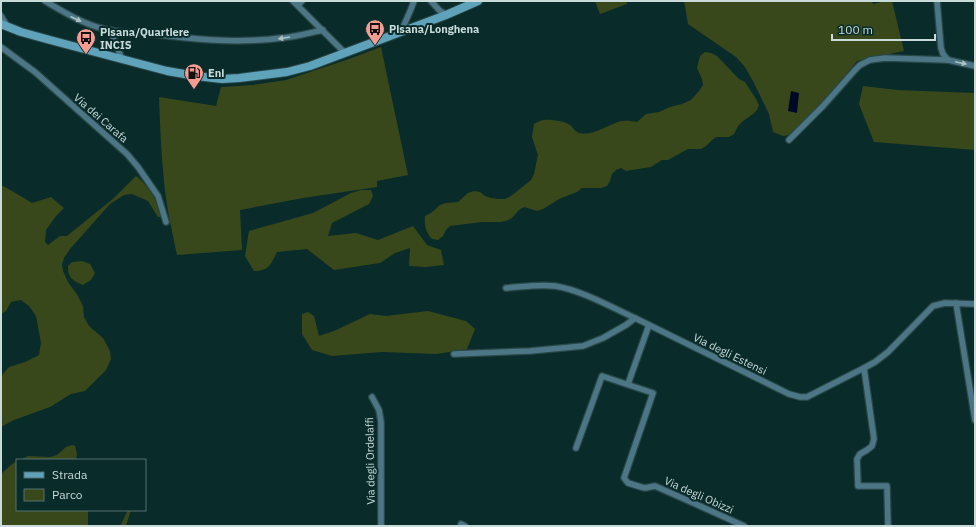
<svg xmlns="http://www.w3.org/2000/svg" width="976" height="527" viewBox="0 0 976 527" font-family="'IBM Plex Sans',sans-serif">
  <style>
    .green { fill: #38481b }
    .water { fill: #000826 }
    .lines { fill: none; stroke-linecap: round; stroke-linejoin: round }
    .street-casing { stroke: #284746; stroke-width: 8 }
    .secondary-casing { stroke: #284746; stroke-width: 10 }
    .street { stroke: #4c7585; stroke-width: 5.5 }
    .secondary { stroke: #5fa3bb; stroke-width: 8 }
    .oneway { fill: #aac2c4 }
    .labels { text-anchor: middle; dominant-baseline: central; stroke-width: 4; stroke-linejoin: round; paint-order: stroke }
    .poi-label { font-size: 11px; font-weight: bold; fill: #c9dbd9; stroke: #092b2a; text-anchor: start }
    .street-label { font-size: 11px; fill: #c9dbd9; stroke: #092b2a }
  </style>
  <rect width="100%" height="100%" fill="#092b2a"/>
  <g class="green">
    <polygon points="595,1 626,1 627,4 600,14"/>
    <polygon points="684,1 872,1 873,4 885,1 892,1 904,51 857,61 825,100 805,123 789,135 783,136 773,132 769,114 754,83 745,67 736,57 688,24"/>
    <path d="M 381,47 L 408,175 L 377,181 L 377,187 L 303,198 L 240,210 L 242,250 L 177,255 C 172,230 166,206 164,181 C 161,153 160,125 159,97 L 216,106 L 221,87 L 253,85 L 286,80 L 349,59 Z"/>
    <path d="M 705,52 L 711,53 L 717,56 L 739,79 L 745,82 L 756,99 L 759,105 L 757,110 L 753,114 L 743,121 L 738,126 L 734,134 L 729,137 L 716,137 L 711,141 L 706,146 L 701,149 L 688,149 L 668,160 L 662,160 L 651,167 L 626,171 L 621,168 L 616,170 L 612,174 L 610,181 L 607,186 L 601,188 L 582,188 L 577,192 L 559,199 L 543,209 L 537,211 L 524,207 L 519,210 L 512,218 L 506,221 L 500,222 L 482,222 L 450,226 L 446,230 L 443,236 L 438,240 L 432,239 C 426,233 424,225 425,216 L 431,213 L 440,205 L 446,203 L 458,202 L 468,193 L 474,191 L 480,192 L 485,196 L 491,198 L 498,199 L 505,199 L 511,196 L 531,180 L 534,174 L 538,155 L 532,137 L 534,124 C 536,123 538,122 540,121 C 545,118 565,121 570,125 C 574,128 574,131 579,133 C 593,136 606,126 618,122 C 624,120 630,121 637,122 L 646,114 L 659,112 L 670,107 L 682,104 L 691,100 L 699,91 L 703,85 L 702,79 L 697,68 L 700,56 Z"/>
    <polygon points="863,86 897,90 975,93 975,150 874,142 859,104"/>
    <path d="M 136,176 C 145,182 155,197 159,208 C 160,210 160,214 160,217 L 158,217 L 148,201 L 132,194 L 124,195 L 110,204 L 70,249 L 64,258 L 62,264 L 63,271 L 68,282 L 78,296 L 83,306 L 84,317 L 89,326 L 103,338 L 110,351 L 111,359 L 106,370 L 85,391 L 71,394 L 50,407 L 14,420 L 1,427 L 1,376 L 9,367 L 25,362 L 39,355 L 41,343 L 36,316 L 29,306 L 21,300 L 11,302 L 6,311 L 1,314 L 1,185 L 12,191 L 32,203 L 51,197 L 64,208 L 56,216 L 46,230 L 45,242 L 48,245 L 60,236 L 67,236 L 114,198 Z"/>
    <path d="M 361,190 L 371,190 L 373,196 L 369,204 L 332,223 L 328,236 L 356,233 L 378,240 L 413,226 L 427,245 L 441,250 L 444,265 L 426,267 L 409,266 L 410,248 L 395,253 L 380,263 L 334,270 L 307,249 L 277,252 C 271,264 269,271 254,271 L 245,256 L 249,231 L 313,213 L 351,193 Z"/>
    <path d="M 82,261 L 90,264 L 95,273 L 91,280 L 83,285 C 73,281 67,277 68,266 L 72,262 Z"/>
    <polygon points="428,311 466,321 475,329 467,349 437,354 382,352 332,356 312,350 302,334 302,314 308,312 314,316 319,336 334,331 370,314 386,316"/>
    <polygon points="72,445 75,446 77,454 76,460 20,460 28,456 50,457 57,455 66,447"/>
    <polygon points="17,461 17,510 88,510 88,526 1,526 1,474 11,465"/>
    <polygon points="128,510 131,510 126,526 120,526"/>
  </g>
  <polygon class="water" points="791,91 799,93 797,113 788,111"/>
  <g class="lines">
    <defs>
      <g id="street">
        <path d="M 45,1 C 65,13 85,25 108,30 C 120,33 133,32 145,33 C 190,39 236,44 281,38 C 295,37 309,33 323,30"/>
        <polyline points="293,1 345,53"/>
        <polyline points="431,1 439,10 446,15"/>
        <polyline points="937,1 941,48 943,54 948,60"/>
        <polyline points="298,5 302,1"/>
        <polyline points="1,16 7,26"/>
        <polyline points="110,30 122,59"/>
        <polyline points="401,32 411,9 414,1"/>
        <polyline points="1,47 35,72 127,154 138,167 158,196 166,222"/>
        <polyline points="789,140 823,106 855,70 860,65 870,60 885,58 948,60 975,66"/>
        <path d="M 506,288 C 522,287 539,284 555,286 C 581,290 611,307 635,318"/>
        <polyline points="956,303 975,420"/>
        <polyline points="454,354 530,351 583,346 603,338 626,325 635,318 789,394 800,397 807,397 864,368 875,362 888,352 933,306 945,303 975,304"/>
        <polyline points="864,368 874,439 872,446 867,450 860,454 857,459 858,486 887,486 888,526"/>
        <polyline points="628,384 649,325"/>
        <polyline points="372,397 379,410 381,422 381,526"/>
        <polyline points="576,448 602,376 653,393 624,478 628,483 641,487 645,488 655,486 689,501 744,526"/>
        <polyline points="461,524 465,526"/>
      </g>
      <polyline id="secondary" points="1,24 21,32 50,40 167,71 196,76 222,79 239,78 287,72 310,66 446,15 478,1"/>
    </defs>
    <use href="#street" class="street-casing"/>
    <use href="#secondary" class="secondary-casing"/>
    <use href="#street" class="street"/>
    <use href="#secondary" class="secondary"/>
  </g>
  <defs><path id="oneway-solid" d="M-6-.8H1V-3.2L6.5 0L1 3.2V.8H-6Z"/></defs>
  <g class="oneway">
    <use href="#oneway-solid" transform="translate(76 19) rotate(25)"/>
    <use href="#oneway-solid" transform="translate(284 38) rotate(171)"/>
    <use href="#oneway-solid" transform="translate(961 63) rotate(12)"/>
  </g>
  <defs>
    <symbol id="bus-pin" viewBox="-11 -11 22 30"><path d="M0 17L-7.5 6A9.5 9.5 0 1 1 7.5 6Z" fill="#f59c92" stroke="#092b2a"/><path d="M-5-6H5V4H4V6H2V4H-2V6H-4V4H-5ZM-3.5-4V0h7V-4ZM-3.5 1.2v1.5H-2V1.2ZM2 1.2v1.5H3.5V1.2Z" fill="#111"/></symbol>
    <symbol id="fuel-pin" viewBox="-11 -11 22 30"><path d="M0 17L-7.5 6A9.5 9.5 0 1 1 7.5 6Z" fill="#f59c92" stroke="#092b2a"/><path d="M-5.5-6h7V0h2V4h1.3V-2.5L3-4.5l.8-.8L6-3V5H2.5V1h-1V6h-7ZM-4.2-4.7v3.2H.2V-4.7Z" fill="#111"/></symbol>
  </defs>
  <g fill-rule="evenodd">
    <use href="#bus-pin" x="364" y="18" width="22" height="30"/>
    <use href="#bus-pin" x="75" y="27" width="22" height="30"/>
    <use href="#fuel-pin" x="183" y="62" width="22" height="30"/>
  </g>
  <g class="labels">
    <g class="poi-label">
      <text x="389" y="29">Pisana/Longhena</text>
      <text x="100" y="32">Pisana/Quartiere<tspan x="100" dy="13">INCIS</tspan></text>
      <text x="208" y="73">Eni</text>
    </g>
    <g class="street-label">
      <text transform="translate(101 118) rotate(41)">Via dei Carafa</text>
      <text transform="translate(730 354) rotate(26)">Via degli Estensi</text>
      <text transform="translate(370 461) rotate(-91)">Via degli Ordelaffi</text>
      <text transform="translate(699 495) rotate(24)">Via degli Obizzi</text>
    </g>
  </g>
  <rect width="976" height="527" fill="none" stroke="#c9dbd9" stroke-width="4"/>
  <rect x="16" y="459" width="130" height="52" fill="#092b2a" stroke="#567170"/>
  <rect x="24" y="472" width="20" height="6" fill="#5fa3bb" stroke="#567170"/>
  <text x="52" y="479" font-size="12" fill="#c9dbd9">Strada</text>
  <rect x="24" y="489" width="20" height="12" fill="#38481b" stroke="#567170"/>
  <text x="52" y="499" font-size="12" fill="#c9dbd9">Parco</text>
  <path d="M832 34v6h103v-6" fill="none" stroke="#c9dbd9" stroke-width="2"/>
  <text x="838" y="34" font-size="12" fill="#c9dbd9" stroke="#092b2a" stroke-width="3" paint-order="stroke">100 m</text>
</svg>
